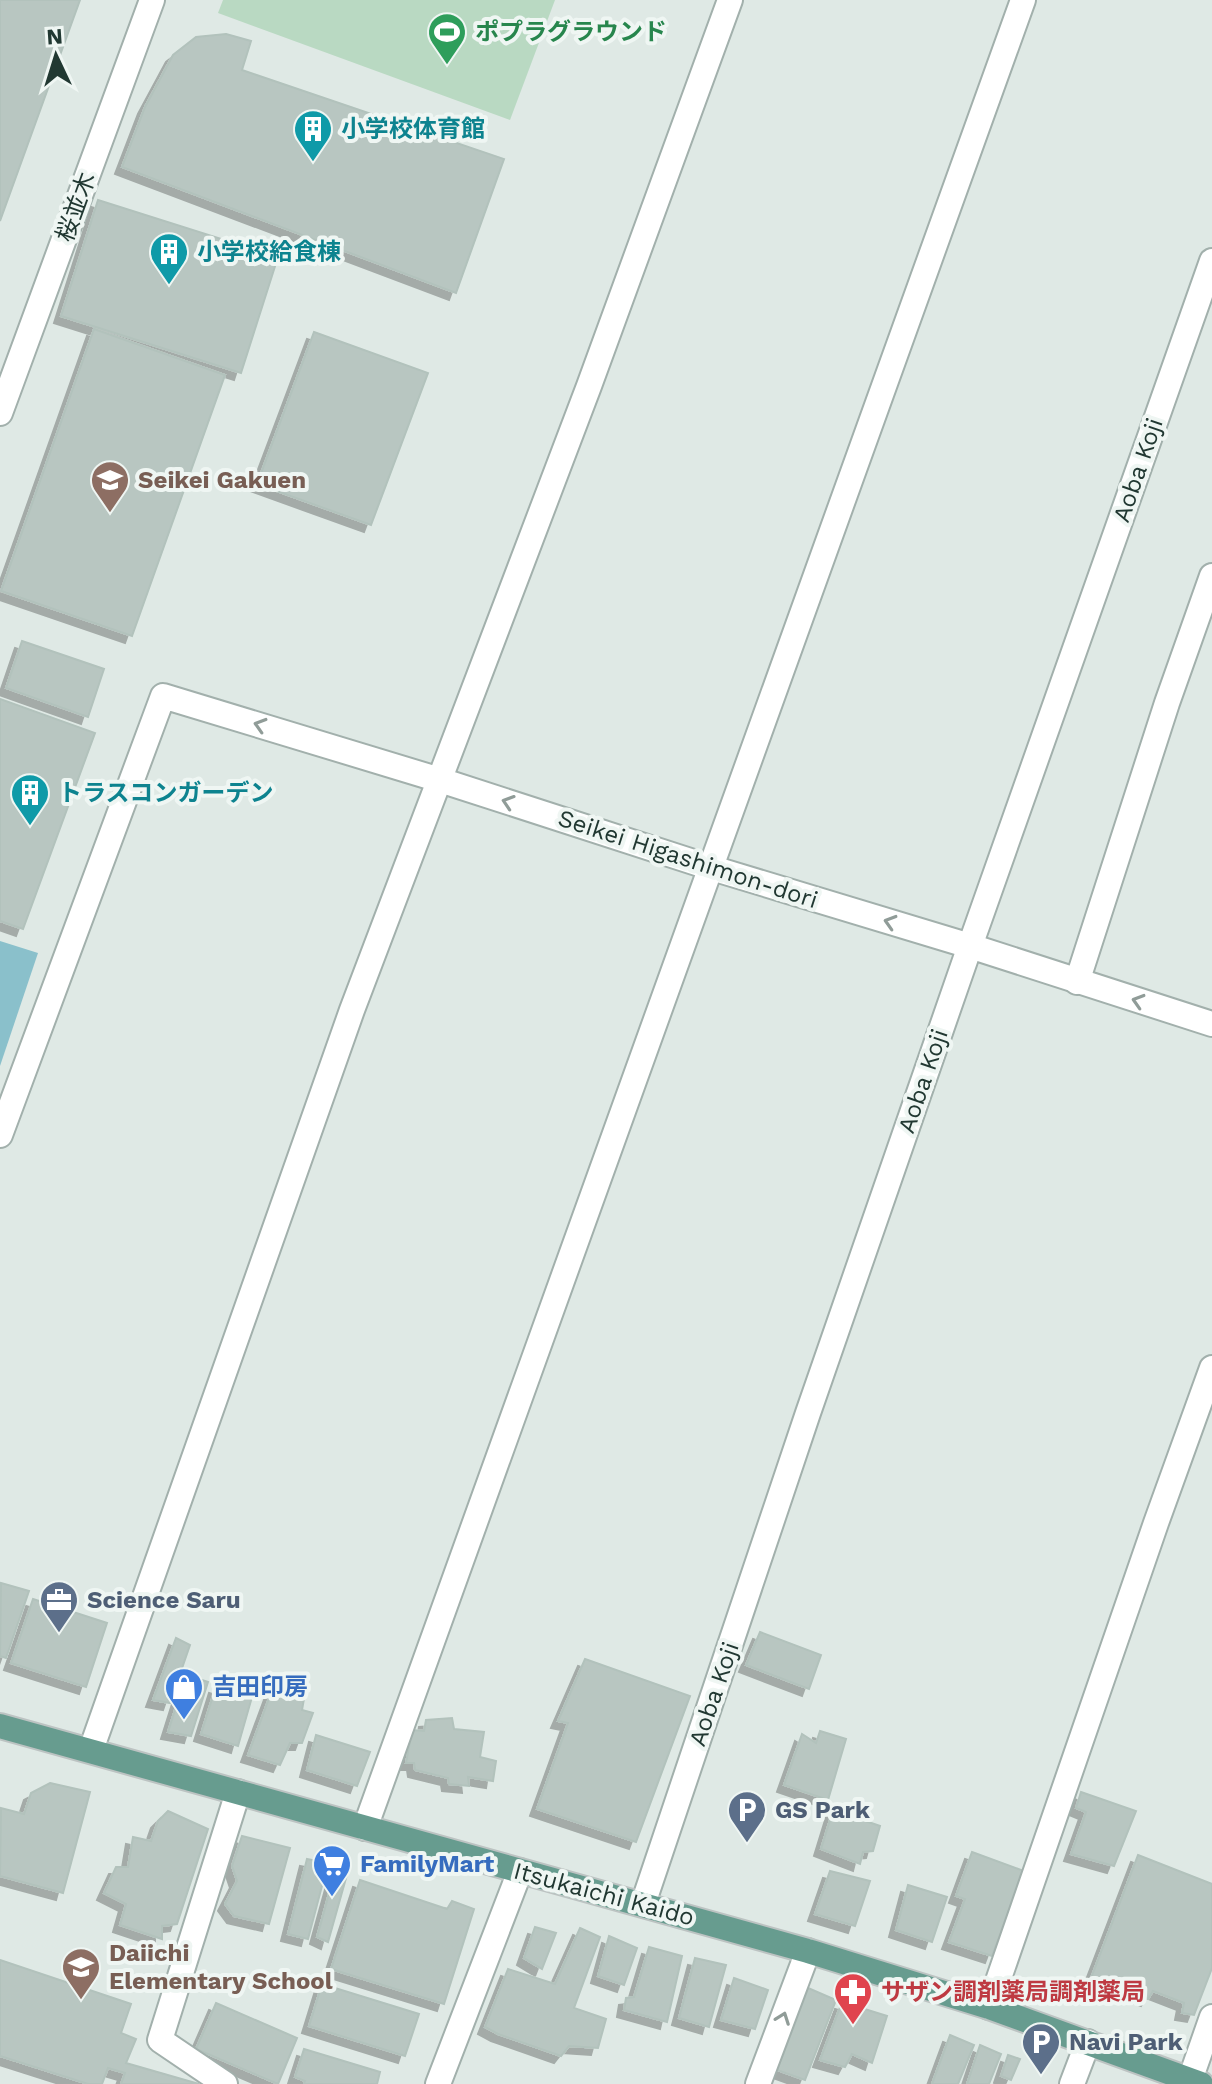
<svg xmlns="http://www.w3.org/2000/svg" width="1212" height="2084" viewBox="0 0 1212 2084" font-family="'Work Sans','Noto Sans JP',sans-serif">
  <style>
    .green { fill: #b9d9c2 }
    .water { fill: #8ac0cb }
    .building { fill: #b8c6c1; stroke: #b2c2bc; stroke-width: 2; filter: url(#shadow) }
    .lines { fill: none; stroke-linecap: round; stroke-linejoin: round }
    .minor-casing { stroke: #a2b0ac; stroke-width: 28 }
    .major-casing { stroke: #bcc3c2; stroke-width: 28 }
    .minor { stroke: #fff; stroke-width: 24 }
    .major { stroke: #679c8f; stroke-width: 24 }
    .oneway { stroke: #909c98 }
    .labels { text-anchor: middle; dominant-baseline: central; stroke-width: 8; stroke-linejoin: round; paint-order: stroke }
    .leisure-label { font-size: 24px; font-weight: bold; fill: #27864d; stroke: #eff6f3; text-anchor: start }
    .culture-label { font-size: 24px; font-weight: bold; fill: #0d838f; stroke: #eff6f3; text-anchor: start }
    .street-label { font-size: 24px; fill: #213832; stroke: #eff6f3 }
    .education-label { font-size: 24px; font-weight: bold; fill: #785e54; stroke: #eff6f3; text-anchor: start }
    .service-label { font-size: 24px; font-weight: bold; fill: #4e5e75; stroke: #eff6f3; text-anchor: start }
    .shop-label { font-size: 24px; font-weight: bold; fill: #366cbe; stroke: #eff6f3; text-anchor: start }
    .health-label { font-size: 24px; font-weight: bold; fill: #be3a42; stroke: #eff6f3; text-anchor: start }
  </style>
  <defs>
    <filter id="shadow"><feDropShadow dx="-7" dy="7" stdDeviation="0" flood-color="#0004"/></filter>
  </defs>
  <rect width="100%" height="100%" fill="#dfe9e5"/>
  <polygon class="green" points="223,0 555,0 510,120 218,13"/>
  <polygon class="water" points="0,941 38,953 0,1066"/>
  <g class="building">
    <polygon points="0,0 80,0 0,221"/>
    <polygon points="226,34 251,41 242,70 504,159 456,293 122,167 145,107 173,55 196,37"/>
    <polygon points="98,200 278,257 241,373 61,316"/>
    <polygon points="94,329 225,375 132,636 1,591"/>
    <polygon points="314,332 428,373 371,525 257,484"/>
    <polygon points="22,641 104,669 88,717 6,688"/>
    <polygon points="0,699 95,733 23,929 0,921"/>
    <polygon points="1,1583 29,1591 6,1658 0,1656"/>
    <polygon points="33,1599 107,1623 86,1687 11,1663"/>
    <polygon points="760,1632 821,1655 809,1689 746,1665"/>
    <polygon points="176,1638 190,1645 170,1703 153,1700"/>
    <polygon points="585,1659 690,1696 636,1842 537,1809 568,1723 558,1721"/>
    <polygon points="186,1675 208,1682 191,1736 168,1732"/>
    <polygon points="275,1682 305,1693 302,1710 313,1713 302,1743 290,1743 280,1765 248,1755"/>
    <polygon points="216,1686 252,1697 238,1746 201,1734"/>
    <polygon points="452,1718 454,1729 484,1732 480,1757 496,1761 493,1781 468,1777 469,1786 449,1784 448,1778 415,1770 414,1763 406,1763 412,1730 424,1731 426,1720"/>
    <polygon points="820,1731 846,1739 828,1800 784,1785 802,1734 816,1743"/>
    <polygon points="316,1735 370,1752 357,1786 307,1770"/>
    <polygon points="50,1783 90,1792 63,1893 0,1876 1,1808 24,1814 31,1793"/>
    <polygon points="1081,1792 1136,1811 1114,1866 1071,1854 1086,1812 1076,1808"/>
    <polygon points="833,1810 880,1826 873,1851 863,1852 860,1864 821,1849"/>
    <polygon points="168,1811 208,1829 177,1924 162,1926 162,1939 120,1925 126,1904 104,1893 116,1867 128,1867 133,1837 151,1841 158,1821"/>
    <polygon points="242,1836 290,1848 269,1924 234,1916 225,1904 237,1881 232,1866"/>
    <polygon points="972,1852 1024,1871 992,1956 949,1942 965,1899 956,1896"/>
    <polygon points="1138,1855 1212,1884 1212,1968 1194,2015 1182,2013 1184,2003 1153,1991 1148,1999 1119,1988 1116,1993 1088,1986"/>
    <polygon points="307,1859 328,1863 308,1939 288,1934"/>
    <polygon points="338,1861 350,1864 328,1942 317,1937"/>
    <polygon points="830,1871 870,1881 855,1926 815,1914"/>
    <polygon points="360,1880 447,1909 452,1901 474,1909 444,2004 331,1969"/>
    <polygon points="908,1885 947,1897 932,1942 896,1930"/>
    <polygon points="535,1927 556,1933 542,1969 524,1958"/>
    <polygon points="580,1928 600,1937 574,2008 606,2019 598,2048 569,2046 561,2056 498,2034 485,2027 508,1969 555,1984"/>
    <polygon points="609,1936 637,1948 624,1985 598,1976"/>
    <polygon points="649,1947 682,1956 667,2022 624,2010 626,1998 634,1997"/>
    <polygon points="695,1958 726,1965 709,2027 679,2018"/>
    <polygon points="0,1960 131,2004 121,2033 136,2039 126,2063 199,2084 121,2084 125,2073 108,2068 102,2084 88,2084 0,2056"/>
    <polygon points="734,1978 768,1990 755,2029 721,2020"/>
    <polygon points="322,1984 419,2014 405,2056 309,2026"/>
    <polygon points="808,1988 836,2000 805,2080 777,2070"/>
    <polygon points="842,2002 887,2016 872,2063 852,2054 845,2067 820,2060"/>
    <polygon points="216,2003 297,2038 278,2084 196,2049"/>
    <polygon points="950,2035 974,2045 958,2084 932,2084"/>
    <polygon points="980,2045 1001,2054 989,2084 967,2084"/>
    <polygon points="304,2049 380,2072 377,2084 304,2084 305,2081 295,2077"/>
    <polygon points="1008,2055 1020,2059 1011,2080 1001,2076"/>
  </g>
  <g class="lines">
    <defs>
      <g id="minor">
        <polyline points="0,413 152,0"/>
        <polyline points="1077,982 1167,703 1212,576"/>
        <polyline points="0,1135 163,696 440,780 712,868 970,946 1212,1024"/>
        <polyline points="91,1750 352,1010 589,386 730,0"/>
        <polyline points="365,1828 1023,0"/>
        <polyline points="643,1904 808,1413 970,946 1212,261"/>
        <polyline points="989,2007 1156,1523 1212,1368"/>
        <polyline points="1190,2080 1212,2017"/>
        <polyline points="225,2084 160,2040 238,1792"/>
        <polyline points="438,2084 520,1871"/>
        <polyline points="758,2084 808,1951"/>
        <polyline points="1072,2084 1088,2042"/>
      </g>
      <polyline id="major" points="0,1726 808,1951 989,2007 1201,2084"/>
    </defs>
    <use href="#minor" class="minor-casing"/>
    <use href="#major" class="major-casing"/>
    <use href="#minor" class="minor"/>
    <use href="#major" class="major"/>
  </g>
  <defs><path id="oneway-chevron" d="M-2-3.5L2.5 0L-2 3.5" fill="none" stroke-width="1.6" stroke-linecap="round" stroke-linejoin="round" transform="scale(2)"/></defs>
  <g class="oneway">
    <use href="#oneway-chevron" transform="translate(260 725) rotate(-163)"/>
    <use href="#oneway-chevron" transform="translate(508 802) rotate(-162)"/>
    <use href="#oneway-chevron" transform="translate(890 922) rotate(-163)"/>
    <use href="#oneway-chevron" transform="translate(1138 1001) rotate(-163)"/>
    <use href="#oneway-chevron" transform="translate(783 2018) rotate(-70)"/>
  </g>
  <defs>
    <symbol id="stadium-pin" viewBox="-11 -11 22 30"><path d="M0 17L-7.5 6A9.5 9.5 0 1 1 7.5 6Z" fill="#2e9e5b" stroke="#eff6f3"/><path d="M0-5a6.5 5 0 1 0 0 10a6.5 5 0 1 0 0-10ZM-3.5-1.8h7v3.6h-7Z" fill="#fff"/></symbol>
    <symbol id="building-pin" viewBox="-11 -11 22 30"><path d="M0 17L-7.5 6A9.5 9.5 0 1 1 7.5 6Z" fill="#0f9aa8" stroke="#eff6f3"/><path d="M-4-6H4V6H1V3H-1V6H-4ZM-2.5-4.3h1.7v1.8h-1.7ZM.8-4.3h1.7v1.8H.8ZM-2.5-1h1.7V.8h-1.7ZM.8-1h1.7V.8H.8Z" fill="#fff"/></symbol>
    <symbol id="university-pin" viewBox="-11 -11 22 30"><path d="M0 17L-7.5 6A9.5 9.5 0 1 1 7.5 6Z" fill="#8d6e63" stroke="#eff6f3"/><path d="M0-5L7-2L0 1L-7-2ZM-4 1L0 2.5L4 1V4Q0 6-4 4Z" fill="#fff"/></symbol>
    <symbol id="office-pin" viewBox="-11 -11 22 30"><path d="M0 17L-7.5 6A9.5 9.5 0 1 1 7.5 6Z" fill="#5c6f8a" stroke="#eff6f3"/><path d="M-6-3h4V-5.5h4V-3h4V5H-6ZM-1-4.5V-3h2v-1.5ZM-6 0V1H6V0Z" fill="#fff"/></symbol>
    <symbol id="shop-pin" viewBox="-11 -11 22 30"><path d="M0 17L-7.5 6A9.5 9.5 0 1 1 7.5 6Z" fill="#3f7fe0" stroke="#eff6f3"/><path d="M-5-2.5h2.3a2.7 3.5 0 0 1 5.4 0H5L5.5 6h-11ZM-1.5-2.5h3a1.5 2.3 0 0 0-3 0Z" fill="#fff"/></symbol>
    <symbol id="parking-pin" viewBox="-11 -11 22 30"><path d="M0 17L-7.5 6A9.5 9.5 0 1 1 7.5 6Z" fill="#5c6f8a" stroke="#eff6f3"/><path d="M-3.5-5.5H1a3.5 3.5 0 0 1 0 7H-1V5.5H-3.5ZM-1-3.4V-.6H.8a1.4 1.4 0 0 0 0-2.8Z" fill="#fff"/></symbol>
    <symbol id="supermarket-pin" viewBox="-11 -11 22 30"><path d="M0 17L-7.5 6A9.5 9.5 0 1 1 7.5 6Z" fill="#3f7fe0" stroke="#eff6f3"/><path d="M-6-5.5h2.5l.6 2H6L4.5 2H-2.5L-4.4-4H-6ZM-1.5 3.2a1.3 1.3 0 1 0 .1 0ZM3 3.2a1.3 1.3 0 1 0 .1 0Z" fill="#fff"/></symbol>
    <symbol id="school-pin" viewBox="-11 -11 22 30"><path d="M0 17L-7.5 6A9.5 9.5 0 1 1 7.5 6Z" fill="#8d6e63" stroke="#eff6f3"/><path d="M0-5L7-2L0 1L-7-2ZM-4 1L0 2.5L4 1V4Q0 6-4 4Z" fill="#fff"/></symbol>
    <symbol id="pharmacy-pin" viewBox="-11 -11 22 30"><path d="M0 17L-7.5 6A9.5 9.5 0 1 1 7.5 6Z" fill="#e0444e" stroke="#eff6f3"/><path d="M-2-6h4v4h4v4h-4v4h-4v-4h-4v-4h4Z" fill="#fff"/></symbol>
  </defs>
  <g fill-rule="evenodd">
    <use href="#stadium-pin" x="425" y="10" width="44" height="60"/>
    <use href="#building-pin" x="291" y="107" width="44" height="60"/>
    <use href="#building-pin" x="147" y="230" width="44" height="60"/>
    <use href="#university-pin" x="88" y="458" width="44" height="60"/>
    <use href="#building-pin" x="8" y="771" width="44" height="60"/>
    <use href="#office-pin" x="37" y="1578" width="44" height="60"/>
    <use href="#shop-pin" x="162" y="1665" width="44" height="60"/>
    <use href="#parking-pin" x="725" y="1788" width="44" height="60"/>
    <use href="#supermarket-pin" x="310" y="1842" width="44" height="60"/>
    <use href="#school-pin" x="59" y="1945" width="44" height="60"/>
    <use href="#pharmacy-pin" x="831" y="1970" width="44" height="60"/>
    <use href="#parking-pin" x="1019" y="2020" width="44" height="60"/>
  </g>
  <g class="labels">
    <g class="leisure-label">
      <text x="475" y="32">ポプラグラウンド</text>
    </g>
    <g class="culture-label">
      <text x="341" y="129">小学校体育館</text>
      <text x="197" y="252">小学校給食棟</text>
      <text x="58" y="793">トラスコンガーデン</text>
    </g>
    <g class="street-label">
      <text transform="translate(76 207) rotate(-70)">桜並木</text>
      <text transform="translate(1138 470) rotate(-71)">Aoba Koji</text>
      <text transform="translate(688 859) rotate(18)">Seikei Higashimon-dori</text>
      <text transform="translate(923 1081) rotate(-71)">Aoba Koji</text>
      <text transform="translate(714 1694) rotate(-71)">Aoba Koji</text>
      <text transform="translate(604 1894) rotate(15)">Itsukaichi Kaido</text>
    </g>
    <g class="education-label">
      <text x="138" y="480">Seikei Gakuen</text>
      <text x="109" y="1953">Daiichi<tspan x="109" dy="28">Elementary School</tspan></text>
    </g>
    <g class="service-label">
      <text x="87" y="1600">Science Saru</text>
      <text x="775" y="1810">GS Park</text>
      <text x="1069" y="2042">Navi Park</text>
    </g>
    <g class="shop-label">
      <text x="212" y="1687">吉田印房</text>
      <text x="360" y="1864">FamilyMart</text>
    </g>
    <g class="health-label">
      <text x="881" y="1992">サザン調剤薬局調剤薬局</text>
    </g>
  </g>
  <g transform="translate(56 56) rotate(356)" stroke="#eff6f3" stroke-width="6" paint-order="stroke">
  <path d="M0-6L14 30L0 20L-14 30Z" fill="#213832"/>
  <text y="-12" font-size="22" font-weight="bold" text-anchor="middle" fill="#213832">N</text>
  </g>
</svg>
